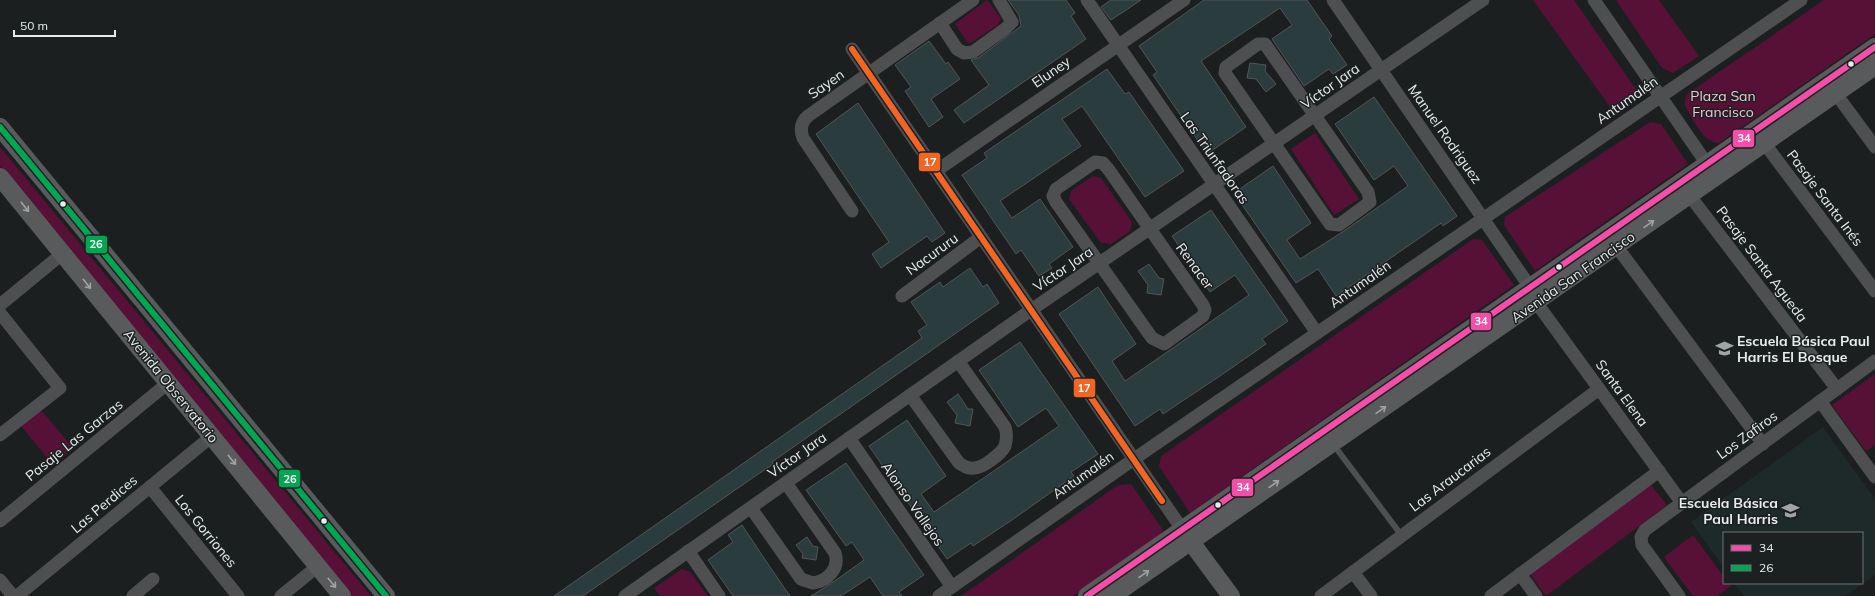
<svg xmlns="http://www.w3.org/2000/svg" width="1875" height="596" viewBox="0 0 1875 596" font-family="Mulish,sans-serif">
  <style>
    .built { fill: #1e292a }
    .green { fill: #571136 }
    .building { fill: #2b3c3e; stroke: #525455 }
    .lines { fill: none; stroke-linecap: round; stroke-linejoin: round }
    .lane { stroke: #4e4f50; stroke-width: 6 }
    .street { stroke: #4e4f50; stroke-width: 13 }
    .secondary { stroke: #595a5c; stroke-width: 18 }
    .bus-1-casing { stroke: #1b2021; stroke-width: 9 }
    .bus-2-casing { stroke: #1b2021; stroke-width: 9 }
    .bus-3-casing { stroke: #1b2021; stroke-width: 9 }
    .bus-1 { stroke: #f54da8; stroke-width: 6 }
    .bus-2 { stroke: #00a651; stroke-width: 6 }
    .bus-3 { stroke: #f26522; stroke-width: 6 }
    .oneway { stroke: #a0a3a4 }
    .bus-dot { fill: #e8ecec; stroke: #1b2021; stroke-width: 1.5 }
    .labels { text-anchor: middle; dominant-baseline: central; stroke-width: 3; stroke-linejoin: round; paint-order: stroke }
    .street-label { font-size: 14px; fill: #e8ecec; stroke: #1b2021 }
    .park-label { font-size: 14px; fill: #f6c4d7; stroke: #1b2021 }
    .poi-label { font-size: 14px; font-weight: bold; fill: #e8ecec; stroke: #1b2021; text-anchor: start }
    .line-badge { stroke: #1b2021; stroke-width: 1.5 }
    .badge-label { font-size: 11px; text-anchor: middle; font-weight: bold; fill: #fff }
  </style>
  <rect width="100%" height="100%" fill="#1c1f20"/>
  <polygon class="built" points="1823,427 1875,499 1875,575 1845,596 1744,596 1734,583 1862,583 1862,533 1724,533 1724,568 1691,522"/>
  <g class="green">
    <polygon points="987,0 1001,18 998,25 972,42 968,43 955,24"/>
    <polygon points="1533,0 1574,0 1637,91 1632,104 1616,115"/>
    <polygon points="1616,0 1659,0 1699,56 1673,73 1662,68"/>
    <path d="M 1824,0 L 1875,0 L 1875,34 L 1719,143 C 1702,143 1693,118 1685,106 L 1685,99 L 1687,94 Z"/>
    <polygon points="1650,122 1661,124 1688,164 1535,271 1504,225 1505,217"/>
    <polygon points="1315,133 1359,199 1334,215 1291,149"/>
    <polygon points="0,147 371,596 351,596 0,166"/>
    <polygon points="1093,176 1101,178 1132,222 1130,231 1111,244 1101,243 1069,199 1071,191"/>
    <polygon points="1473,239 1482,240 1514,285 1190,513 1159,466 1161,456"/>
    <polygon points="1875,374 1875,445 1866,451 1832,405"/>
    <polygon points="41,410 73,448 53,465 21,426"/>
    <polygon points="1131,484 1163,530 1160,536 1073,596 961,596 1118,485"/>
    <polygon points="1650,484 1667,505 1546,596 1530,574"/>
    <polygon points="1693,535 1724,577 1724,583 1729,583 1731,586 1717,596 1693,596 1664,557"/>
    <polygon points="682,569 690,572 708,596 660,596 654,588"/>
  </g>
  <g class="building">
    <polygon points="1008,0 1066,0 1075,13 1071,16 1086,39 964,123 954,110 989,85 971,60 978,58 1021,26 1019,15"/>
    <polygon points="1111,0 1141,0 1111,20 1101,7"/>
    <polygon points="1204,0 1307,0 1332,36 1329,39 1347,65 1333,74 1329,69 1304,86 1272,39 1292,25 1280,8 1201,61 1246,127 1207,154 1153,75 1157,72 1139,46"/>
    <polygon points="929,41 946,64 948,62 960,79 931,99 943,117 929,127 905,91 911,87 895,65"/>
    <polygon points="1250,63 1266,65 1265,71 1276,84 1266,92 1256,79 1247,78"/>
    <polygon points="1107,69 1125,94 1129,92 1184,171 1145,197 1082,106 1062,119 1081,146 1000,201 1012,218 1040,199 1073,247 1049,264 1052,268 1039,276 1021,250 1016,254 962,175 987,158 984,153"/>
    <polygon points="1374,97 1457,216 1443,226 1441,223 1336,296 1318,269 1296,283 1234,193 1273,166 1311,223 1287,240 1300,259 1344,231 1408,186 1394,166 1374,180 1335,124"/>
    <polygon points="858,103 945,233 932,242 927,236 881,268 872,254 889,242 816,134"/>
    <polygon points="1211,210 1288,321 1262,339 1266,344 1220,376 1163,414 1160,409 1135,426 1059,314 1098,287 1136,344 1112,361 1125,381 1157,359 1249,295 1235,275 1210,292 1172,236"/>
    <polygon points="1149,264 1159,278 1164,279 1161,295 1147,293 1148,285 1138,271"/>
    <polygon points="970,268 983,287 987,284 999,303 772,462 773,464 751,479 583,596 554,596 922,338 918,331 927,325 911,302 940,282 943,287"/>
    <polygon points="1020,342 1098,454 1071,472 1074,476 1012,520 973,546 971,543 947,559 869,446 907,420 946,476 921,494 934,512 1033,444 1059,426 1046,408 1018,427 979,370"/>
    <polygon points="958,394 968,409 973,409 970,426 955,423 957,415 947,402"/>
    <polygon points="846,463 924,575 899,592 902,596 883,596 870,577 841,596 811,596 832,583 864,560 852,542 846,546 806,490"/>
    <polygon points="742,525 770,567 790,596 733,596 708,560 733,542 728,535"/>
    <polygon points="807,537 813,546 818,547 816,560 802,558 803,554 796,545"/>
  </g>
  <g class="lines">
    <polyline class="lane" points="1333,444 1402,536"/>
    <g class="street">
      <polyline points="1087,0 1317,333"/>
      <polyline points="1333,0 1530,287"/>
      <polyline points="1594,0 1707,164"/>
      <polyline points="940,23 957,49 964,53 973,52 1005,29 1012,22 999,0"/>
      <polygon points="1258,44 1265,44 1368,192 1370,202 1339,225 1330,224 1225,73 1226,67"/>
      <polyline points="852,49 1182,529"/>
      <polyline points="1836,94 1875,147"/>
      <polyline points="1765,144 1875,291"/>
      <polygon points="1095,162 1103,163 1109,170 1203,305 1205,310 1203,316 1164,344 1152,338 1056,202 1053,196 1056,189"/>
      <polyline points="936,171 1184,0"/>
      <polyline points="1690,196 1837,389"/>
      <path d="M 852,211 L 803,138 C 800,130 801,122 808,116 L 973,0"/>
      <polyline points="1617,247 1763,444"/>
      <polyline points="902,296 981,237"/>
      <polyline points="1536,302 1682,503"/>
      <polyline points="0,305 62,254"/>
      <polyline points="0,313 60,388 0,435"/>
      <path d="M 910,395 L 959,463 C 964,466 968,469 974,468 C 983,468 1001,454 1005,446 C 1007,439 1007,433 1005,427 L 958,361"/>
      <polyline points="1820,401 1875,477"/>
      <polyline points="849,438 952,587"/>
      <polyline points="150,487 238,596"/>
      <path d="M 751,508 L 801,579 L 813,583 C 828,581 840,568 835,553 L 786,483"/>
      <polyline points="0,521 168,383"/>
      <polyline points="688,551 719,596"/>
      <polyline points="1353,572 1371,596"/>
      <polyline points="1520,574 1536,596"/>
      <polyline points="0,580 13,596"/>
      <polyline points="17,596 212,436"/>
      <polyline points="133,596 153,579"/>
      <polyline points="281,596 318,566"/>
      <polyline points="625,596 1031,310 1483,0"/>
      <polyline points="939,596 1134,459 1801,0"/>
      <polyline points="1321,596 1599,389"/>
      <polyline points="1491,596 1659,471"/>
      <polyline points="1679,596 1642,545 1641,537 1645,530 1875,361"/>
    </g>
    <g class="secondary">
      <polyline points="0,127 386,596"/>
      <polyline points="0,177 342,596"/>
      <polyline points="1191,542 1231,596"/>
      <polyline points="1087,596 1875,47"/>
      <polyline points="1112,596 1875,66"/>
    </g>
    <defs>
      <polyline id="bus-1" points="1087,596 1875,47"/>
      <polyline id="bus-2" points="0,127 386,596"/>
      <polyline id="bus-3" points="852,49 1162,501"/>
    </defs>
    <use href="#bus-1" class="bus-1-casing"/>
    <use href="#bus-2" class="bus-2-casing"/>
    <use href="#bus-3" class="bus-3-casing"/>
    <use href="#bus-1" class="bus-1"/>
    <use href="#bus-2" class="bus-2"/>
    <use href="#bus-3" class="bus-3"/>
  </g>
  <defs><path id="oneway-shaft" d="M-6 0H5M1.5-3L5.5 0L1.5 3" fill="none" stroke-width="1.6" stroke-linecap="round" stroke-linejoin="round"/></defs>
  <g class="oneway">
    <use href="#oneway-shaft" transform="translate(25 207) rotate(51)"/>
    <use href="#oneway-shaft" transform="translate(1649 224) rotate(-35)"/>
    <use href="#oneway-shaft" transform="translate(87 284) rotate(51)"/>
    <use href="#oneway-shaft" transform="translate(1381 410) rotate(-35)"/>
    <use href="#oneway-shaft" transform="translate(232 460) rotate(51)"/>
    <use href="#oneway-shaft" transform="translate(1274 484) rotate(-35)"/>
    <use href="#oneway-shaft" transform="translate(1144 574) rotate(-35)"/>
    <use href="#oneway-shaft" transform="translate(332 583) rotate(51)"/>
  </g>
  <defs>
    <symbol id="school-bare" viewBox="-9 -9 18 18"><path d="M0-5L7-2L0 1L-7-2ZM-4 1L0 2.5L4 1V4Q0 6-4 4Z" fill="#a1a4a5" stroke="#1b2021" stroke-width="2.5" paint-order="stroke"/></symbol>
  </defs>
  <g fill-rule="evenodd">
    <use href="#school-bare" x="1712" y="336" width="25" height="25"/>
    <use href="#school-bare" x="1778" y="498" width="25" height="25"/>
  </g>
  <g class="bus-dot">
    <circle cx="1851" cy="64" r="3.5"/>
    <circle cx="63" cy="204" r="3.5"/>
    <circle cx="1559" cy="267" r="3.5"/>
    <circle cx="1218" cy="505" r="3.5"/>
    <circle cx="324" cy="521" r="3.5"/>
  </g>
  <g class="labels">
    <g class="street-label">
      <text transform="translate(1051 72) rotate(-35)">Eluney</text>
      <text transform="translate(826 84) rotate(-35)">Sayen</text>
      <text transform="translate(1330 86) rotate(-35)">Víctor Jara</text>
      <text transform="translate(1627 100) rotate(-35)">Antumalén</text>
      <text transform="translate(1445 134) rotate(55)">Manuel Rodriguez</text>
      <text transform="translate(1215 158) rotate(55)">Las Triunfadoras</text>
      <text transform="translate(1825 198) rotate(53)">Pasaje Santa Inés</text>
      <text transform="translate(932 254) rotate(-36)">Nacururu</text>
      <text transform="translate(1762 264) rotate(53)">Pasaje Santa Agueda</text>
      <text transform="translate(1195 266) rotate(54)">Renacer</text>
      <text transform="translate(1063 269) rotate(-34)">Víctor Jara</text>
      <text transform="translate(1573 277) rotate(-35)">Avenida San Francisco</text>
      <text transform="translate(1360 284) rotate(-35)">Antumalén</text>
      <text transform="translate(171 386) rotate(51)">Avenida Observatorio</text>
      <text transform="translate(1622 393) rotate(54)">Santa Elena</text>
      <text transform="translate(1747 435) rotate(-36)">Los Zafiros</text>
      <text transform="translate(74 440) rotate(-39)">Pasaje Las Garzas</text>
      <text transform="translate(797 455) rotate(-35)">Víctor Jara</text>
      <text transform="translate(1083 475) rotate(-35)">Antumalén</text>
      <text transform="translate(1450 479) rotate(-37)">Las Araucarias</text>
      <text transform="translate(104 504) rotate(-40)">Las Perdices</text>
      <text transform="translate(913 504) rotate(55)">Alonso Vallejos</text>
      <text transform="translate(206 531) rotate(51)">Los Gorriones</text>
    </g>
    <g class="park-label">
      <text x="1723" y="96">Plaza San<tspan x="1723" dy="16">Francisco</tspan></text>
    </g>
    <g class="poi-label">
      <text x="1737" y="341">Escuela Básica Paul<tspan x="1737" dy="16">Harris El Bosque</tspan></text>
      <text x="1778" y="503" text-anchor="end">Escuela Básica<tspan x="1778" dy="16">Paul Harris</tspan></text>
    </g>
  </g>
  <g class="line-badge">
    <rect x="1732" y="129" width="23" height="19" rx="4" fill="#f54da8"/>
    <rect x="918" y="152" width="23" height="20" rx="4" fill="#f26522"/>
    <rect x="85" y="235" width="23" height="19" rx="4" fill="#00a651"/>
    <rect x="1470" y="312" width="22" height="19" rx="4" fill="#f54da8"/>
    <rect x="1073" y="378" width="23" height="20" rx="4" fill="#f26522"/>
    <rect x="278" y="469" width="23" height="19" rx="4" fill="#00a651"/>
    <rect x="1231" y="478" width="23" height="19" rx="4" fill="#f54da8"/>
  </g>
  <g class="badge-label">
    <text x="1744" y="142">34</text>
    <text x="930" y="166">17</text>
    <text x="96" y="248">26</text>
    <text x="1481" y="325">34</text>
    <text x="1084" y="392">17</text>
    <text x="290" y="483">26</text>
    <text x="1243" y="491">34</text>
  </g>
  <rect x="1723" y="532" width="140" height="52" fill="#1b2021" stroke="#6d7272"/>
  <rect x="1731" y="545" width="20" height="6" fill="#f54da8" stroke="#6d7272"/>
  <text x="1759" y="552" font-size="12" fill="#e8ecec">34</text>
  <rect x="1731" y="565" width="20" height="6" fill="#00a651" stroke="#6d7272"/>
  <text x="1759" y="572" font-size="12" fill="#e8ecec">26</text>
  <path d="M14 30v6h101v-6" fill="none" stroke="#e8ecec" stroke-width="2"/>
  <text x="20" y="30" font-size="12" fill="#e8ecec" stroke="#1b2021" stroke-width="3" paint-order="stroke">50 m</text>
</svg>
